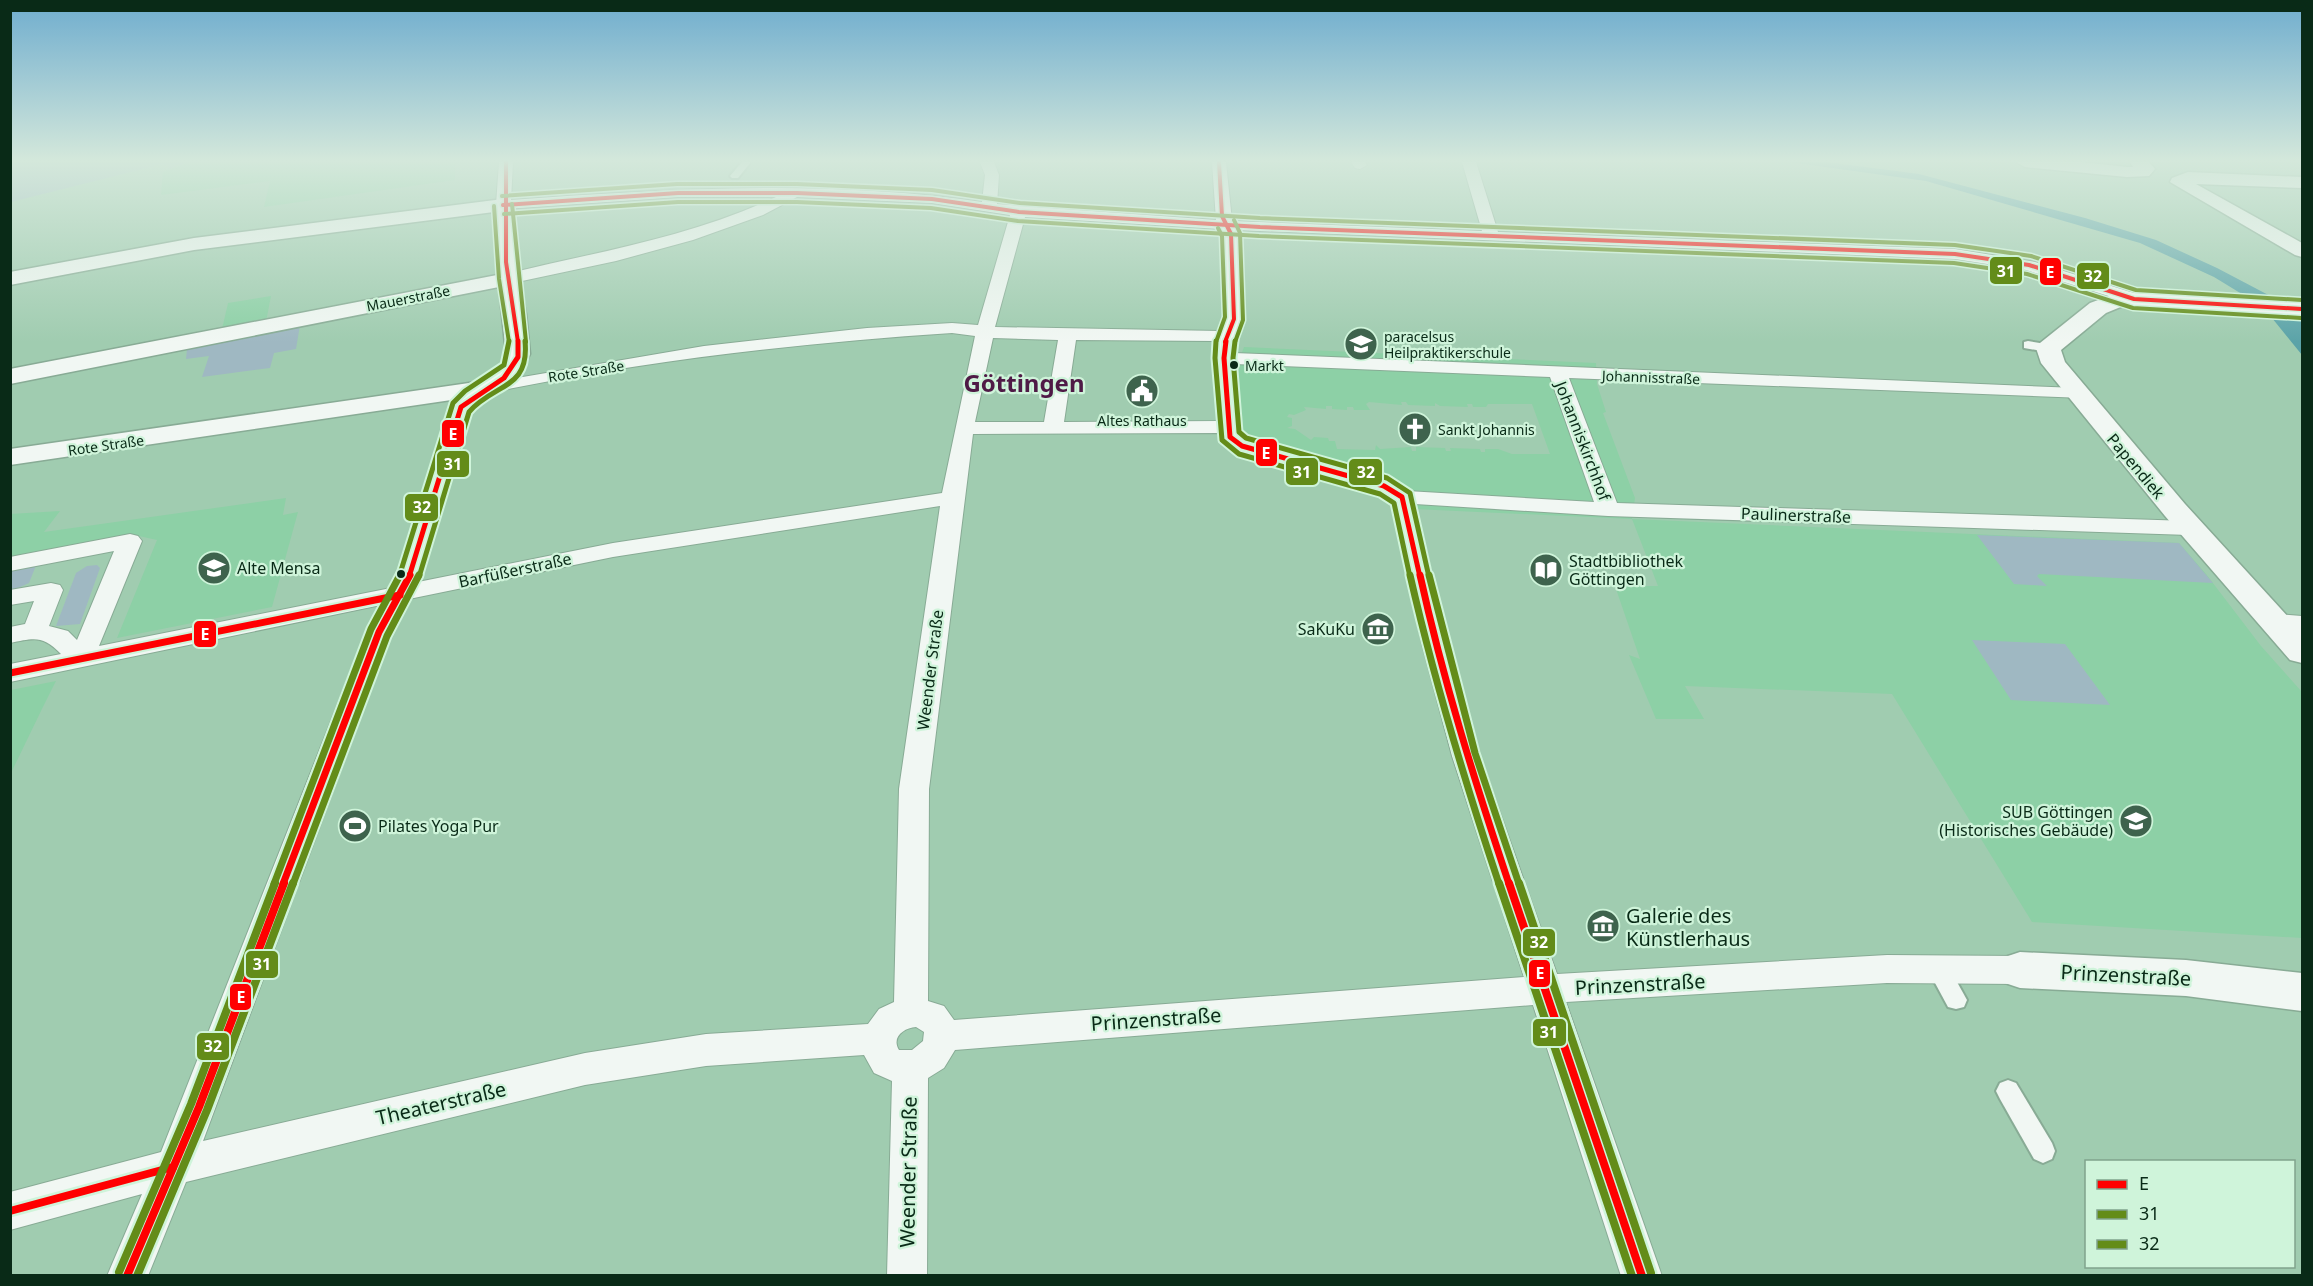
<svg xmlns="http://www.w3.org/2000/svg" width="2313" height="1286" viewBox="0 0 2313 1286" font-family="'Noto Sans',sans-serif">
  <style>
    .built { fill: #8dd0a6; fill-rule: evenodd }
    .green { fill: #9fb8c2 }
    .water { fill: #5ba3a8 }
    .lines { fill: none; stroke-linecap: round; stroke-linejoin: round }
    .service-casing { stroke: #88ab95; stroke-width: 4 }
    .pedestrian-casing { stroke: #88ab95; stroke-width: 2 }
    .minor-casing { stroke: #88ab95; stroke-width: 3 }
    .service { fill: #f1f7f3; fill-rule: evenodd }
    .pedestrian { fill: #f1f7f3; fill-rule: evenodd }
    .minor { fill: #f1f7f3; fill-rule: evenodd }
    .bus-1-far3-casing { stroke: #cff4da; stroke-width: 7 }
    .bus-1-far2-casing { stroke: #cff4da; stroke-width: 9 }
    .bus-1-far1-casing { stroke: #cff4da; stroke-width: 11 }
    .bus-1-casing { stroke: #cff4da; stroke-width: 13 }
    .bus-2-far3-casing { stroke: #cff4da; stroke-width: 7 }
    .bus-2-far2-casing { stroke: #cff4da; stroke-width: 9 }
    .bus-2-far1-casing { stroke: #cff4da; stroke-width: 11 }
    .bus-2-casing { stroke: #cff4da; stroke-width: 13 }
    .bus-3-far3-casing { stroke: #cff4da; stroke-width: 7 }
    .bus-3-far2-casing { stroke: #cff4da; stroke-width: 9 }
    .bus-3-far1-casing { stroke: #cff4da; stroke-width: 11 }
    .bus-3-casing { stroke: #cff4da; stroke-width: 13 }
    .bus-1-far3 { stroke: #f00; stroke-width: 4 }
    .bus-1-far2 { stroke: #f00; stroke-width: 5 }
    .bus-1-far1 { stroke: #f00; stroke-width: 7 }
    .bus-1 { stroke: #f00; stroke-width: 8 }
    .bus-2-far3 { stroke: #638c19; stroke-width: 4 }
    .bus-2-far2 { stroke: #638c19; stroke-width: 5 }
    .bus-2-far1 { stroke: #638c19; stroke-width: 7 }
    .bus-2 { stroke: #638c19; stroke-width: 8 }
    .bus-3-far3 { stroke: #638c19; stroke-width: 4 }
    .bus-3-far2 { stroke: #638c19; stroke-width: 5 }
    .bus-3-far1 { stroke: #638c19; stroke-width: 7 }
    .bus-3 { stroke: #638c19; stroke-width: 8 }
    .bus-dot { fill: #092a17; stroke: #cff4da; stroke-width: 2 }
    .labels { text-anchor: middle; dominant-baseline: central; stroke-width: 4.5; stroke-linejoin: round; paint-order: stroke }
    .far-street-label { font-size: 14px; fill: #092a17; stroke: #cff4da }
    .far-poi-label { font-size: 14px; fill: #092a17; stroke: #cff4da; text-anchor: start }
    .bus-label { font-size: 14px; fill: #092a17; stroke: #cff4da; text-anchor: start }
    .street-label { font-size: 16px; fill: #092a17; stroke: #cff4da }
    .poi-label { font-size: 16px; fill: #092a17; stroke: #cff4da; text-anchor: start }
    .near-poi-label { font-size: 20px; fill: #092a17; stroke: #cff4da; text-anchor: start }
    .near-street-label { font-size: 20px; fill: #092a17; stroke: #cff4da }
    .far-town-label { font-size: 24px; font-weight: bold; fill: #4f1a46; stroke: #cff4da }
    .line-badge { stroke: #cff4da; stroke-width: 2 }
    .badge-label { font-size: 16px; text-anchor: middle; font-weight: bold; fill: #fff }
  </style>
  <rect width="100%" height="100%" fill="#a0ccb0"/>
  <g class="built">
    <polygon points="190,162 455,162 455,180 264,207 270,181 161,195 163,172"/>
    <polygon points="271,296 266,322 222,329 228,303"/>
    <path d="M 1244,347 L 1596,363 L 1597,384 L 1606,412 L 1603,413 L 1635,498 L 1632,519 L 2179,543 L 2206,574 L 2261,646 L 2302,692 L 2302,938 L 2032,922 L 1892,694 L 1685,686 L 1704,719 L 1656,719 L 1629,655 L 1640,659 L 1615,586 L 1658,586 L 1632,519 L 1414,509 L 1409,490 L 1391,479 L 1246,436 L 1241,431 L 1238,363 ZM 1369,402 L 1402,405 L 1401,402 L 1406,402 L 1408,405 L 1435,406 L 1435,403 L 1440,406 L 1468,407 L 1467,404 L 1472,404 L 1473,407 L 1486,407 L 1488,404 L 1532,404 L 1550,454 L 1512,454 L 1498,449 L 1485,449 L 1485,452 L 1481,452 L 1480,449 L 1450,448 L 1451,451 L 1446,451 L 1445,448 L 1416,447 L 1416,451 L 1412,451 L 1411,447 L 1380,449 L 1376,445 L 1375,450 L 1337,449 L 1335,441 L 1329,441 L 1328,438 L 1314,437 L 1311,440 L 1295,429 L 1287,428 L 1292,426 L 1292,418 L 1287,417 L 1289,414 L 1294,415 L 1306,410 L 1304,407 L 1326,409 L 1326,406 L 1332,406 L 1332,409 L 1347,410 L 1347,407 L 1353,407 L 1354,410 L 1370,410 L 1366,404 Z"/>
    <polygon points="286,498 283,515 298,512 272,607 117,638 157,540 134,535 11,558 10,514 60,511 44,532"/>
    <polygon points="56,681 41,711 11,773 11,690"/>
  </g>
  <g class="green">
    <polygon points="11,162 190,162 170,168 163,164 11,202"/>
    <polygon points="300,325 296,349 274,353 270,368 202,377 209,356 186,359 187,349"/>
    <polygon points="1977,535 2179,543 2213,583 2039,574 2037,576 2047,586 2014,584"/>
    <polygon points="37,563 29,583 11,591 11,568"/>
    <polygon points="87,566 97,565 100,568 80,624 56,626 76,573"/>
    <polygon points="1972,640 2065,644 2110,705 2011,700"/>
  </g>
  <polygon class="water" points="1789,162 1827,162 1919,174 2085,218 2156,240 2217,268 2276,299 2302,322 2302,355 2272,318 2250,299 2214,277 2140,243 1926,181"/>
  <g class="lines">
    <defs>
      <g id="service">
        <polygon points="742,162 751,162 738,178 732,178 730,176"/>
        <polygon points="2028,341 2052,345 2054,348 2048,352 2024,348 2024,342"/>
        <polygon points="1939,961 1947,964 1967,1000 1964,1007 1956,1009 1948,1007 1928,970 1931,964"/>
        <polygon points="2008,1080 2016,1083 2052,1143 2055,1151 2052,1159 2043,1163 2034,1159 2000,1099 1996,1091 2000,1083"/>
      </g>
      <g id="pedestrian">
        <path d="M 499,162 L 513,162 L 511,200 C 667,189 826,179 982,202 L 985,175 L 980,162 L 994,162 L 999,175 L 997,204 L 1216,220 L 1212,162 L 1226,162 L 1232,221 L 1482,231 L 1462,162 L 1476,162 L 1498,232 L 1955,249 L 2035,262 L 2140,295 L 2143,299 L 2134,304 L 2026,270 L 1955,259 L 1237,230 L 1243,319 L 1235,336 L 1234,353 L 2077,388 L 2087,394 L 2084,398 L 1569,378 L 1617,503 L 2189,521 L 2197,523 L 2200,528 L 2197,533 L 2189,535 L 1608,516 L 1415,504 L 1448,644 L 1480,756 L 1557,974 L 1887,955 L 2020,956 L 2032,960 L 2037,970 L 2032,980 L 2020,984 L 1887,983 L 1566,1002 L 1662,1276 L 1621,1276 L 1533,1005 L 955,1050 L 944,1068 L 928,1078 L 927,1276 L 887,1276 L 892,1081 L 874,1073 L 864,1055 L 706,1066 L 585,1085 L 186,1182 L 148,1276 L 107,1276 L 142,1194 L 10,1230 L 10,1192 L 161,1152 L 366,632 L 381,605 L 10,682 L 10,664 L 61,654 C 43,635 34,638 10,643 L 10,627 L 25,624 L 34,601 L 10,605 L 10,590 L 51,583 L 60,585 L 63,590 L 49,626 L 68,631 L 77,640 L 114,551 L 10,571 L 10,557 L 130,534 L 138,536 L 142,541 L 99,646 L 391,588 L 399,573 L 451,407 L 476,385 L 704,346 L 867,328 L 952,323 L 978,325 L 1010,215 L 932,203 L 797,197 L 763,215 L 693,240 L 616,261 L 508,284 L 500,279 L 502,275 C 595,252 688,238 776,197 L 678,197 L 503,209 L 496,205 ZM 1025,217 L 1221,229 L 1223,234 L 1225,319 L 1220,331 L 995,327 ZM 952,333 L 975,336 L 942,493 L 613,543 L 418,582 L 470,409 L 489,393 C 641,361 798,343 952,333 ZM 993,338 L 1058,340 L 1044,422 L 975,422 ZM 1076,340 L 1216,341 L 1215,358 L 1219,421 L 1064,422 ZM 1234,364 L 1550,377 L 1594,502 L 1407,491 L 1392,481 L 1249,442 L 1240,435 ZM 1219,433 L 1223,441 L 1235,450 L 1376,491 L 1392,500 L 1422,644 L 1452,756 L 1524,977 L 954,1020 L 944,1006 L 928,1001 L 929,789 L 973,434 ZM 940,506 L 899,789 L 894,1002 L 879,1009 L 868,1024 L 706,1034 L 585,1053 L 203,1141 L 392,632 L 409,599 L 613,557 ZM 916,1027 L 924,1032 L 923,1041 L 912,1050 L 899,1050 C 891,1037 904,1028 916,1027 Z"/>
        <polygon points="1351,162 1365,162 1367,165 1360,169 1355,168"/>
        <polygon points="2275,614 2302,616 2302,632 2266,628 2263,622 2266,616"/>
      </g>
      <g id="minor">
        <polygon points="2016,162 2081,162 2127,167 2133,167 2130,162 2149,162 2155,169 2149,176 2127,177 2025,167"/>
        <polygon points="2188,172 2302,177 2302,188 2196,184 2302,243 2302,257 2295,255 2170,182 2172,178"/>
        <polygon points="503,199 513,205 519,279 526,314 530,354 519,378 492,394 10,465 10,449 476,382 500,369 506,354 499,287 10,384 10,369 497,275 494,212 194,250 10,285 10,272 194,238"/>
        <polygon points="2120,292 2302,302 2302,316 2123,306 2106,313 2061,350 2065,362 2185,504 2302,632 2302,663 2290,660 2165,516 2041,363 2036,348 2040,343 2090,303"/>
        <polygon points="2020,952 2186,960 2302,973 2302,1011 2186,996 2020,988 2005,983 1998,970 2005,957"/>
      </g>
    </defs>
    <use href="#service" class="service-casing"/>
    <use href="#pedestrian" class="pedestrian-casing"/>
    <use href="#minor" class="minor-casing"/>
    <use href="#service" class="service"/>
    <use href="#pedestrian" class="pedestrian"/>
    <use href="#minor" class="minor"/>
    <defs>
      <g id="bus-1-far3">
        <polyline points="506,162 506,262 518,342"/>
        <polyline points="1219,162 1222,216 1231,234 1234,319 1225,342"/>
        <polyline points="503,205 678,193 797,193 932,199 1019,212 1260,227 1955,254 2029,265 2134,299 2302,309"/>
      </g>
      <g id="bus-1-far2">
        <polyline points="1226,341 1224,358 1230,437 1242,446 1384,486 1402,497 1420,577"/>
        <polyline points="409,577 461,407 504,378 518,357 518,341"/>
      </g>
      <g id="bus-1-far1">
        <path d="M 1420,575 C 1443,680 1475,782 1509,884"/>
        <polyline points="10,673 400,595"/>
        <polyline points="283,884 379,632 410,575"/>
      </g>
      <g id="bus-1">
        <polyline points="1509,883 1642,1276"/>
        <polyline points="10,1211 173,1167"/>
        <polyline points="127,1276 199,1107 284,883"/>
      </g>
      <g id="bus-2-far3">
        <polyline points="512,204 526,342"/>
        <polyline points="504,214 678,202 797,202 931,208 1018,221 1259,236 1954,263 2027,274 2133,308 2301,318"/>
        <polyline points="1216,342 1225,317 1222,236 1218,228"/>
      </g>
      <g id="bus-2-far2">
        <polyline points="1216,341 1215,358 1222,440 1239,454 1380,494 1394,503 1410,577"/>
        <path d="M 419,577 L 469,412 C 494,383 530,390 525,341"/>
      </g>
      <g id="bus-2-far1">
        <path d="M 1410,575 C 1434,680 1465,782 1499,884"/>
        <polyline points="293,884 387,636 419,575"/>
      </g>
      <g id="bus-2">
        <polyline points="1499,883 1632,1276"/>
        <polyline points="137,1276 207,1110 293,883"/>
      </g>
      <g id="bus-3-far3">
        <polyline points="502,196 677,184 797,184 932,190 1020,203 1260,218 1955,245 2031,256 2136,290 2302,300"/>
        <polyline points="494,206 499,279 509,342"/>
        <polyline points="1234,220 1240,233 1243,320 1235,342"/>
      </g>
      <g id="bus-3-far2">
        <polyline points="1235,341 1233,358 1239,432 1246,438 1387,478 1410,493 1429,577"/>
        <polyline points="399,577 453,403 465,391 504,365 509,341"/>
      </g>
      <g id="bus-3-far1">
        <polyline points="1429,575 1475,753 1519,884"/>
        <polyline points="274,884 371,629 400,575"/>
      </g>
      <g id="bus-3">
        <polyline points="1519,883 1651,1273"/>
        <polyline points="119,1272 191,1104 275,883"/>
      </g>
    </defs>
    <use href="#bus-1-far3" class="bus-1-far3-casing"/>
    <use href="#bus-1-far2" class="bus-1-far2-casing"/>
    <use href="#bus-1-far1" class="bus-1-far1-casing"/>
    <use href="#bus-1" class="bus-1-casing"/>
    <use href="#bus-2-far3" class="bus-2-far3-casing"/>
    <use href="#bus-2-far2" class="bus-2-far2-casing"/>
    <use href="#bus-2-far1" class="bus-2-far1-casing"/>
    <use href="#bus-2" class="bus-2-casing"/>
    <use href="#bus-3-far3" class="bus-3-far3-casing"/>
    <use href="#bus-3-far2" class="bus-3-far2-casing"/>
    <use href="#bus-3-far1" class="bus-3-far1-casing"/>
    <use href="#bus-3" class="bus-3-casing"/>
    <use href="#bus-1-far3" class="bus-1-far3"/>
    <use href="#bus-1-far2" class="bus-1-far2"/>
    <use href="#bus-1-far1" class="bus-1-far1"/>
    <use href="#bus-1" class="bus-1"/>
    <use href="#bus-2-far3" class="bus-2-far3"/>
    <use href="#bus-2-far2" class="bus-2-far2"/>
    <use href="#bus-2-far1" class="bus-2-far1"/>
    <use href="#bus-2" class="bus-2"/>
    <use href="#bus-3-far3" class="bus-3-far3"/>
    <use href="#bus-3-far2" class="bus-3-far2"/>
    <use href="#bus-3-far1" class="bus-3-far1"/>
    <use href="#bus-3" class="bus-3"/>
  </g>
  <linearGradient id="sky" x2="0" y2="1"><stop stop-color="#6fadce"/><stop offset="0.47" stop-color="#d4e8db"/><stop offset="1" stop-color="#d4e8db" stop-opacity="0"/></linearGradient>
  <rect width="2313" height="342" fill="url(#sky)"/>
  <defs>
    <symbol id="university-disc" viewBox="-11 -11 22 22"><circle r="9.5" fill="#3e634d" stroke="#cff4da"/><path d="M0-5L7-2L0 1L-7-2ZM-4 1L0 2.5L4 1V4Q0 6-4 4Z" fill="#fff"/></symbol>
    <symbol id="civic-disc" viewBox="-11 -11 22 22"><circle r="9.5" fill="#3e634d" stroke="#cff4da"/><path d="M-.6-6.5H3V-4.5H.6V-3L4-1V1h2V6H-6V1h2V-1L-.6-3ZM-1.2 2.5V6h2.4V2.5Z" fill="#fff"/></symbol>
    <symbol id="church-disc" viewBox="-11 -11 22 22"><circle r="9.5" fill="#3e634d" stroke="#cff4da"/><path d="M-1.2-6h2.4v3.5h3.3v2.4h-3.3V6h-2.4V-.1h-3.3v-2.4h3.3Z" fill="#fff"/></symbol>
    <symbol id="library-disc" viewBox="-11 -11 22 22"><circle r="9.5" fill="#3e634d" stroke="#cff4da"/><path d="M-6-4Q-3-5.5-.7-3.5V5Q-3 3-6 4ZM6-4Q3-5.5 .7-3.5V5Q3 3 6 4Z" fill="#fff"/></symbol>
    <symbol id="museum-disc" viewBox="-11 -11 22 22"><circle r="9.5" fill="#3e634d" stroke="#cff4da"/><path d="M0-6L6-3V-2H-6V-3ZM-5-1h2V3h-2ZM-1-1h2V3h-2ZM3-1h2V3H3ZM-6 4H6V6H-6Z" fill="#fff"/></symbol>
    <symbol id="stadium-disc" viewBox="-11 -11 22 22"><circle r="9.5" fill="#3e634d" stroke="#cff4da"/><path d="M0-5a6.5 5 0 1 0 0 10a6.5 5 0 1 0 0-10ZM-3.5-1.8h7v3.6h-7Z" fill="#fff"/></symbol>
  </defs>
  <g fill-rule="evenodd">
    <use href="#university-disc" x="1342" y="325" width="38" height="38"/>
    <use href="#civic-disc" x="1123" y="372" width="38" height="38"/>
    <use href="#church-disc" x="1396" y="410" width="38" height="38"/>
    <use href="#university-disc" x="195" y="549" width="38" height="38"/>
    <use href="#library-disc" x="1527" y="551" width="38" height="38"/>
    <use href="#museum-disc" x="1359" y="610" width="38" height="38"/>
    <use href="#university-disc" x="2117" y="802" width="38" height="38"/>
    <use href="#stadium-disc" x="336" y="807" width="38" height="38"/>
    <use href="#museum-disc" x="1584" y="907" width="38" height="38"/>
  </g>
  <g class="bus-dot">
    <circle cx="1234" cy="365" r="5"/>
    <circle cx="401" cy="574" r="5"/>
  </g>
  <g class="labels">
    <g class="far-street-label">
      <text transform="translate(408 298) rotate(-11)">Mauerstraße</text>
      <text transform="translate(586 371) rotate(-9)">Rote Straße</text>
      <text transform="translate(1651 377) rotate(2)">Johannisstraße</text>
      <text transform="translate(106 445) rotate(-8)">Rote Straße</text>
    </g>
    <g class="far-poi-label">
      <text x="1384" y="336">paracelsus<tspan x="1384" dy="16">Heilpraktikerschule</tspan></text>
      <text x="1142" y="420" text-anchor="middle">Altes Rathaus</text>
      <text x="1438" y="429">Sankt Johannis</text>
    </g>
    <g class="bus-label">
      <text x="1245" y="365">Markt</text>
    </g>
    <g class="street-label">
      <text transform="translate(1583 441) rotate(69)">Johanniskirchhof</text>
      <text transform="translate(2136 466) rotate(50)">Papendiek</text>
      <text transform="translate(1796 515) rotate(2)">Paulinerstraße</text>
      <text transform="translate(515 570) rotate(-12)">Barfüßerstraße</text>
      <text transform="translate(930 670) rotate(-83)">Weender Straße</text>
    </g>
    <g class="poi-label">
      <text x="1569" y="561">Stadtbibliothek<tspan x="1569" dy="18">Göttingen</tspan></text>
      <text x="237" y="568">Alte Mensa</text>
      <text x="1355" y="629" text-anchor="end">SaKuKu</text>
      <text x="2113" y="812" text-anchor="end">SUB Göttingen<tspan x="2113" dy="18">(Historisches Gebäude)</tspan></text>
      <text x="378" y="826">Pilates Yoga Pur</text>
    </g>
    <g class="near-poi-label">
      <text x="1626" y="915">Galerie des<tspan x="1626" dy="23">Künstlerhaus</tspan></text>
    </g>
    <g class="near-street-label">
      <text transform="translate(2126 975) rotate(3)">Prinzenstraße</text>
      <text transform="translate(1640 984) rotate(-3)">Prinzenstraße</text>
      <text transform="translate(1156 1019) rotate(-4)">Prinzenstraße</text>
      <text transform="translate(441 1103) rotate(-13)">Theaterstraße</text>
      <text transform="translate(908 1172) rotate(-89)">Weender Straße</text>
    </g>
    <g class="far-town-label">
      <text x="1024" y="382">Göttingen</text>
    </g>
  </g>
  <g class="line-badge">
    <rect x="1989" y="256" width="34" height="29" rx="6" fill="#638c19"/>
    <rect x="2039" y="257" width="23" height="29" rx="6" fill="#f00"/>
    <rect x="2076" y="262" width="34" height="28" rx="6" fill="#638c19"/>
    <rect x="441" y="419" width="24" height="29" rx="6" fill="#f00"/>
    <rect x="1255" y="438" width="23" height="29" rx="6" fill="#f00"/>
    <rect x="436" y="450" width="34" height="28" rx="6" fill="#638c19"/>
    <rect x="1285" y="457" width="34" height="29" rx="6" fill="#638c19"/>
    <rect x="1348" y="458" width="35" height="28" rx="6" fill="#638c19"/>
    <rect x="404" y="493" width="35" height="29" rx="6" fill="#638c19"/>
    <rect x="193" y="620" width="24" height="28" rx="6" fill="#f00"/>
    <rect x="1522" y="928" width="34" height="29" rx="6" fill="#638c19"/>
    <rect x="245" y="950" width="34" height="29" rx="6" fill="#638c19"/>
    <rect x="1528" y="959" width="23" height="29" rx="6" fill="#f00"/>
    <rect x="229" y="983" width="23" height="28" rx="6" fill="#f00"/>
    <rect x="1532" y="1018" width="35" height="29" rx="6" fill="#638c19"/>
    <rect x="196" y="1032" width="34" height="29" rx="6" fill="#638c19"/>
  </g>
  <g class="badge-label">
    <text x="2006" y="277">31</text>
    <text x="2050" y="278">E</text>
    <text x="2093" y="282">32</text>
    <text x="453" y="440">E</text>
    <text x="1266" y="459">E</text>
    <text x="453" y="470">31</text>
    <text x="1302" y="478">31</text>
    <text x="1366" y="478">32</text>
    <text x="422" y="513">32</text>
    <text x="205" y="640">E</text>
    <text x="1539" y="948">32</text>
    <text x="262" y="970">31</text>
    <text x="1540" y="979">E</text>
    <text x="241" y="1003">E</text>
    <text x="1549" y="1038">31</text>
    <text x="213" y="1052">32</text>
  </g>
  <rect width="2313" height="1286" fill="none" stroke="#092a17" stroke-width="24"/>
  <rect x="2085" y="1160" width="210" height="108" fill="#cff4da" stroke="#80a38c" stroke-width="1.5"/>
  <rect x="2097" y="1180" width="30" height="9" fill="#ff0000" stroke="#80a38c" stroke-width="1.5"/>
  <text x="2139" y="1190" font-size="18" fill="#092a17">E</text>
  <rect x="2097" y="1210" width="30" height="9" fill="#638c19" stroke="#80a38c" stroke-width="1.5"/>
  <text x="2139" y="1220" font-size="18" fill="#092a17">31</text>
  <rect x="2097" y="1240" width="30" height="9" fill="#638c19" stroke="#80a38c" stroke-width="1.5"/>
  <text x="2139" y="1250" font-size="18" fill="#092a17">32</text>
</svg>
